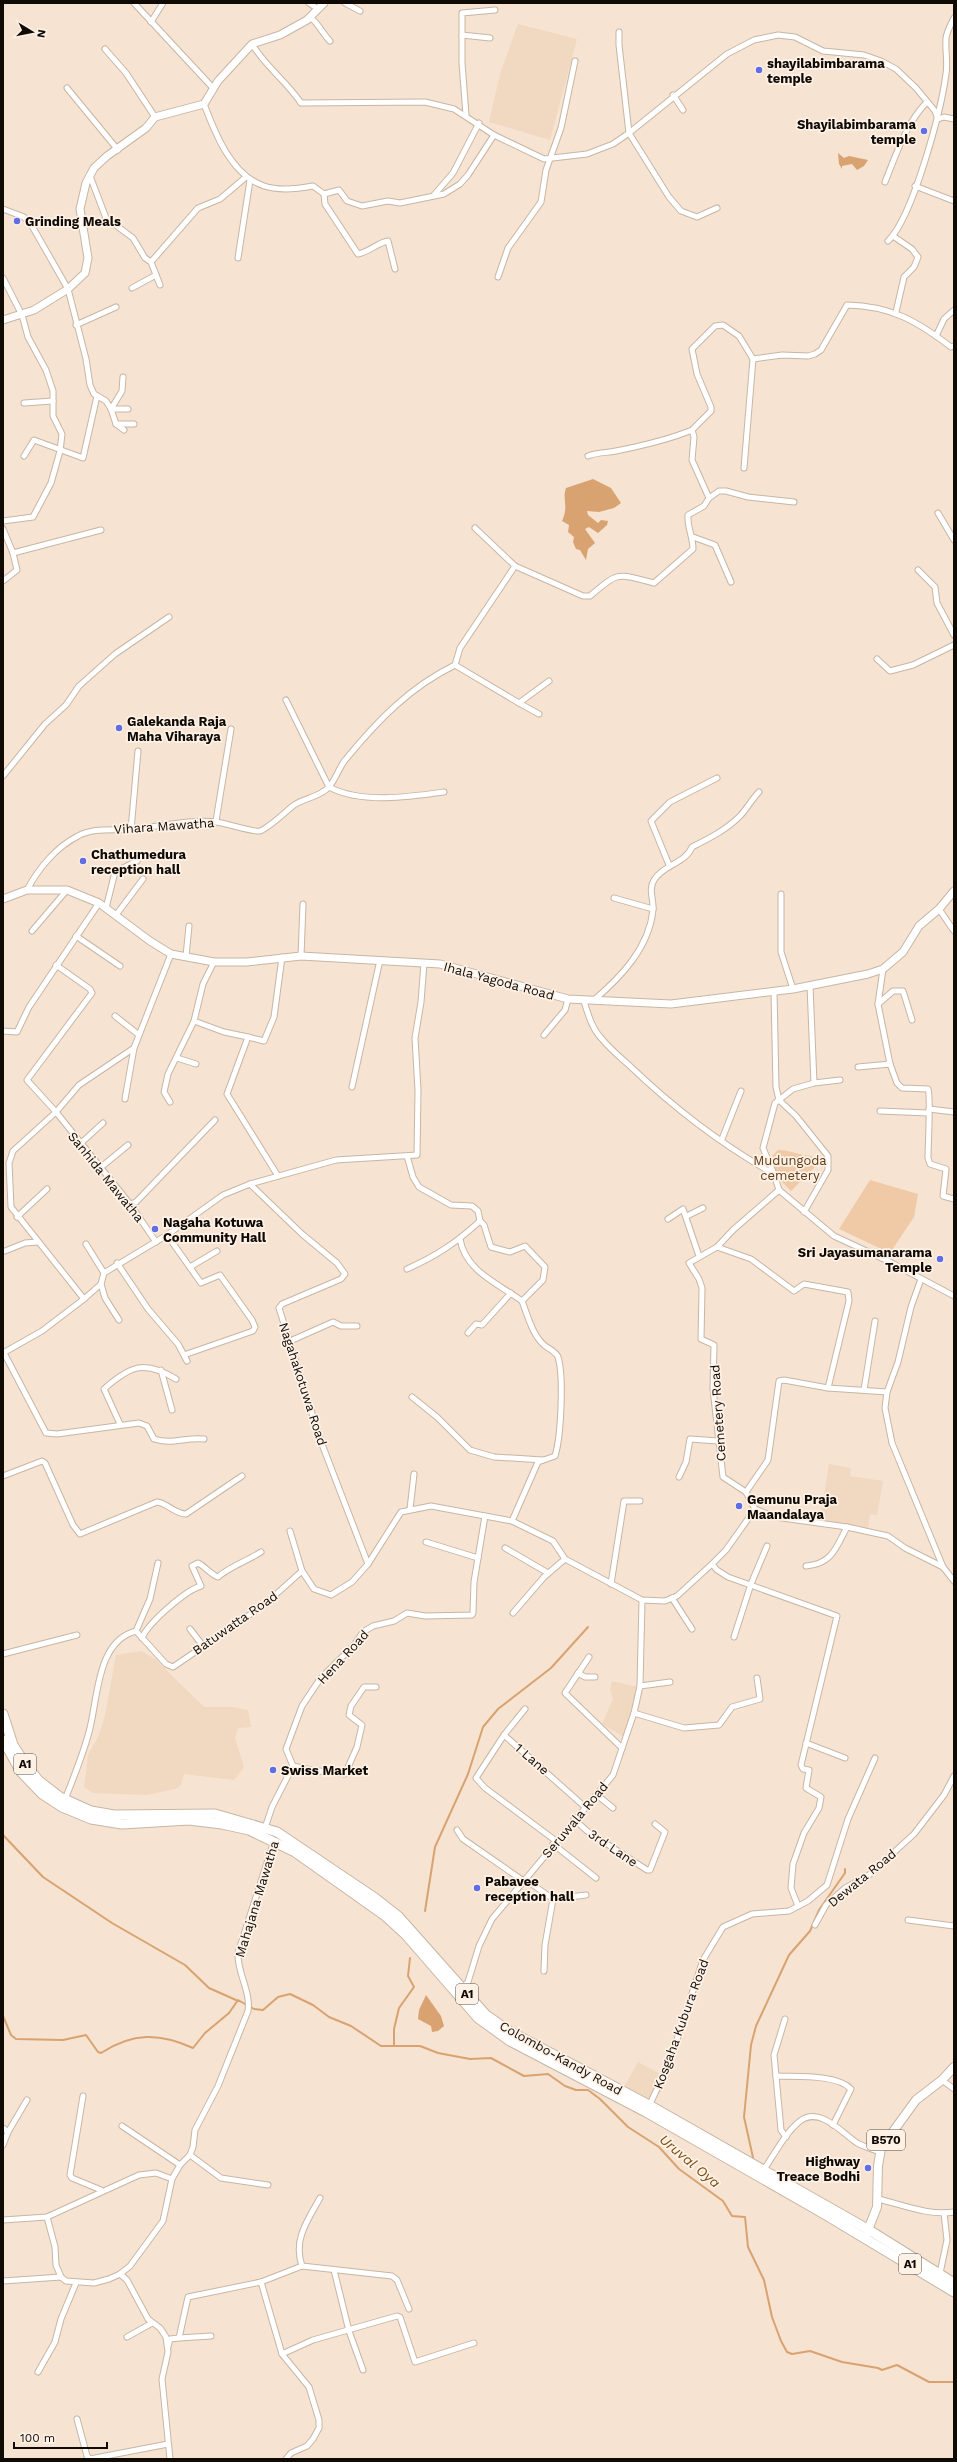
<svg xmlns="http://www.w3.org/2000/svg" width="957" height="2462" viewBox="0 0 957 2462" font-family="'Work Sans',sans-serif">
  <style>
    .built { fill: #f1d8c1 }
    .green { fill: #f0caa7 }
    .water { fill: #d8a371 }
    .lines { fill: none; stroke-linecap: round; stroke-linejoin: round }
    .stream { stroke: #d8a371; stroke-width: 2 }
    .street-casing { stroke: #c8b6a5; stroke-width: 7 }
    .secondary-casing { stroke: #c8b6a5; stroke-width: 9 }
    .primary-casing { stroke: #c8b6a5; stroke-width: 10 }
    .highway-casing { stroke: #c8b6a5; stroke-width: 11 }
    .street { stroke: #fff; stroke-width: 5 }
    .secondary { stroke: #fff; stroke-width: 7 }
    .primary { stroke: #fff; stroke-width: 8 }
    .highway { stroke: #fff; stroke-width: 9 }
    .poi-dot { fill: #606ee6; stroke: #fef2e7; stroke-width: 1.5 }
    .labels { text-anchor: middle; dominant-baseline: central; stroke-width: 3.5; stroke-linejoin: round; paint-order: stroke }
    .shield { fill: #fef2e7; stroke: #575049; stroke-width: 1 }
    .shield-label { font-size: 12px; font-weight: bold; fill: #100a05 }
    .poi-label { font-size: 13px; font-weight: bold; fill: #100a05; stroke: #fef2e7; text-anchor: start }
    .street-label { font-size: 13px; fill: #100a05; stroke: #fef2e7 }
    .park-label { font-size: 13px; fill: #5f3b15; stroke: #fef2e7 }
    .water-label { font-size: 14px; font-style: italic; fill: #7c4b0e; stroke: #fef2e7 }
  </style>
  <rect width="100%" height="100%" fill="#f6e3d1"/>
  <g class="built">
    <polygon points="518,24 577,39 550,140 489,122 500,74"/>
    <polygon points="829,1464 851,1468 850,1476 883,1481 877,1515 870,1514 868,1528 820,1520"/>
    <polygon points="141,1651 155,1659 204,1707 233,1707 248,1710 251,1727 238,1728 235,1738 244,1767 234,1780 184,1774 181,1785 175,1789 147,1795 93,1793 84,1787 88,1755 98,1737 105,1716 116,1655"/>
    <polygon points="612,1681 638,1687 635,1705 624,1737 602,1724 613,1699 610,1690"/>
    <polygon points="638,2062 662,2075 648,2101 624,2087"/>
  </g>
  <g class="green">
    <path d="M 778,1150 C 790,1150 799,1155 812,1156 L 815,1160 L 815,1167 L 791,1191 L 764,1164 Z"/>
    <polygon points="870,1180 918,1194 914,1217 890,1253 839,1229"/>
  </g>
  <g class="water">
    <polygon points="838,153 844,158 849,156 868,160 864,166 857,170 852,164 842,166 842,169 839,164"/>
    <path d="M 593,479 L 611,488 L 621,503 L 614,508 L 599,512 L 587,511 L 588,515 L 598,523 L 601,520 L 608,521 L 607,525 L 598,533 L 589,527 L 585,529 L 595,543 L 588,549 L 586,560 L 580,550 L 576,549 L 573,542 L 574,537 L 568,532 L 569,525 L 562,521 C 569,506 562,500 566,488 Z"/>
    <polygon points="426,1995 441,2016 444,2026 438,2031 432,2032 431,2026 418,2019 419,2010"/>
  </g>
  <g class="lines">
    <g class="stream">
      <polyline points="3,1835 43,1877 112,1923 185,1965 209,1988 236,2000"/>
      <polyline points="425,1911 435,1847 468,1774 483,1727 498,1709 551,1668 588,1627"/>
      <polyline points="3,1997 3,2006"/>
      <path d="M 3,2016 L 11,2035 L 16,2039 L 63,2040 L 86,2035 L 98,2052 L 101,2053 C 133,2032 160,2033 193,2048 L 205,2033 L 229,2013 L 238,2000 L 254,2009 L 263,2010 L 278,1997 L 290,1994 L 313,2005 L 329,2017 L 351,2026 L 381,2046 L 420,2046 L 438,2053 L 470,2059 L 491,2058 L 524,2076 L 548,2074 L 565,2086 L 576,2090 L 588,2090 L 600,2099 L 628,2127 L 659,2147 L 679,2169 L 723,2201 L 732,2216 L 745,2217 L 748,2247 L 764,2280 L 772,2317 L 781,2341 L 787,2352 L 792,2354 L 810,2351 L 842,2362 L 878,2368 L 882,2370 L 897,2365 L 929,2382 L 954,2382"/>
      <polyline points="394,2045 394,2029 399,2008 414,1987 408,1976 410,1958"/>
      <polyline points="754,2162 744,2117 751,2045 756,2026 789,1955 810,1931 819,1910 845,1873 845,1869"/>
    </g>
    <defs>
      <g id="street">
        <polyline points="134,3 213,88"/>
        <polyline points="309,3 318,9"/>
        <polyline points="345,3 360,11"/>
        <path d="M 310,17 C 319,24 322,33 330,41"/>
        <polyline points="151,22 163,3"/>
        <polyline points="619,32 619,45 629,133 669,197 681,211 697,217 717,208"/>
        <polyline points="462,35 490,38"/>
        <path d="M 252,44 C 265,66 287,82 301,103 L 425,102 L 454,109 L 494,135 L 544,159 L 587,154 L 613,144 L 629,133 L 727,54 L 754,40 L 778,35 L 795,37 L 823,51 L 864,55 L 881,61 L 896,69 L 916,88 L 935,111 L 938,119"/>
        <polyline points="105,49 126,73 155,117"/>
        <polyline points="67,88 118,150"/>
        <polyline points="673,95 683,110"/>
        <path d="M 204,104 C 215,133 231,175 264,186 C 279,191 297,189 313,186 L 324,194 L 339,190 L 347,201 L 362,206 L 388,201 L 400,203 L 444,194 L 460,184 L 468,175 L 494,135"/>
        <polyline points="466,115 462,63 462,13 495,10"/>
        <polyline points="938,119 944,117 954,119"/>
        <polyline points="90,176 106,218 133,238 145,258 151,262 198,208 220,199 246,177"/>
        <path d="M 885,182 C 896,155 906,123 927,102"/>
        <polyline points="915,186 954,201"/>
        <path d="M 324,194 L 325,204 L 358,254 C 371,251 377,243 388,241 L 395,269"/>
        <polyline points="434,195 453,173 479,123"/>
        <polyline points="3,209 24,217 32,226 68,289 86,359 90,385 94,394 106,401 111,409 116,424 124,430"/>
        <polyline points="893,236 912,249 918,257 914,267 904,277 896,312"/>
        <path d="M 888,241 C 913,217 941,111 946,74 C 948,62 945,50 946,38 C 947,31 951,24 954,18"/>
        <polyline points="238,258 250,180"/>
        <polyline points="151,262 160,285"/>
        <polyline points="498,277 508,248 541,202 546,170 561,128 575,61"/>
        <polyline points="3,278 22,315 28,337 46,370 53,391 53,416 62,434 60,451 51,483 33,517 3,521"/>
        <polyline points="132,288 156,275"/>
        <polyline points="76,325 116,307"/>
        <polyline points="936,336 944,319 954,310"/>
        <polyline points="123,377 122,391 111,409 128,409"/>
        <polyline points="24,403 53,401"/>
        <polyline points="116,424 134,424"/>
        <polyline points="24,456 34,440 83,458 97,396"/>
        <path d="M 588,456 C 598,452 606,453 616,451 C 641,446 668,440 692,430"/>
        <polyline points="744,468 753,359"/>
        <polyline points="709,498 719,491 726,491 748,497 794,502"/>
        <polyline points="938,513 954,540"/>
        <path d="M 475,528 L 515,566 L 583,596 L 590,596 C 620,570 617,574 654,583 L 693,549 C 693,537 687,527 688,515 L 704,506 L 709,498 L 692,460 L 694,437 L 692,430 L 711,411 L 711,407 L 697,374 L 692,349 L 715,326 L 723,325 L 739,336 L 753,359 L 782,355 L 808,356 L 815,354 L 821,350 L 847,305 C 891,306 917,321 951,347 L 954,346"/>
        <polyline points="3,529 13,553"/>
        <polyline points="693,537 715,545 731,582"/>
        <polyline points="918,570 935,587 937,603 954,635"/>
        <polyline points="3,581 17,570 13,553 101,530"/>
        <polyline points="877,659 890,671 913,665 954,645"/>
        <polyline points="455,665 519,703 549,681"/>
        <path d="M 286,700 L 329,787 C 361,804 409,797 444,792"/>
        <polyline points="519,703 539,714"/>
        <polyline points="3,776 45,724 66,705 79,686 115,654 169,617"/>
        <polyline points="216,821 231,729"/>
        <polyline points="131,830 138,751"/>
        <polyline points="669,865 651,821 670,802 717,778"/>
        <path d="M 27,890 C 38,869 56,847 78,836 C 94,827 115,831 132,829 C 160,827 188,819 216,822 C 226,823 255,833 260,831 C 270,827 285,812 294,805 C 304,798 320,797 329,787 C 336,779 339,767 346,759 C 378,720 410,687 455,665 L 460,648 L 515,566"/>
        <polyline points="781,894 781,952 793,989"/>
        <polyline points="614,898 653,909"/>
        <polyline points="106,908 115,872 137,861"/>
        <polyline points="939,909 954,931"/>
        <polyline points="116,915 143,879"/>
        <polyline points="32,931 67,890"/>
        <polyline points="76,936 120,966"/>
        <polyline points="186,956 189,926"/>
        <polyline points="301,956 303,904"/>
        <polyline points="214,962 203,984 194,1021 224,1032 248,1037"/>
        <polyline points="56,965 90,989 92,993 27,1080 56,1112 79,1085 134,1048 171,954"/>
        <polyline points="883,969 878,1004 890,1064"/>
        <polyline points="810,986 814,1083"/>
        <polyline points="774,991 776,1087 779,1100 796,1116 828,1156 828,1170 804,1212"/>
        <path d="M 594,1000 C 621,977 649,948 653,910 C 654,900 648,890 654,880 C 663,865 686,863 692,847 C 710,838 726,830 740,816 C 746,810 752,799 759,792"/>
        <path d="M 584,1001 C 588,1014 592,1029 602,1039 C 610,1049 621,1058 631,1067 C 674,1108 722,1145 774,1174 L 779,1190 L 834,1236 L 888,1261 L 954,1296"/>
        <polyline points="878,1004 893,991 903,991 912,1020"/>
        <polyline points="115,1016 139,1035"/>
        <polyline points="3,1031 17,1032 29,1007 99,903"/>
        <polyline points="544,1035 565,1010 568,999"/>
        <polyline points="177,1058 196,1064"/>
        <path d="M 858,1067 L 890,1064 L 897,1083 L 902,1088 L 928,1089 C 931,1095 928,1146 928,1158 L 930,1164 L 946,1169 L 943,1196 L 954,1199"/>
        <polyline points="352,1087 380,960"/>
        <polyline points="125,1099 134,1048"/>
        <polyline points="170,1102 164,1092 168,1074 194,1021"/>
        <polyline points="929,1109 954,1112"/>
        <polyline points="880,1111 928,1113"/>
        <polyline points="722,1139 741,1091"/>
        <polyline points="80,1144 103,1123"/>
        <polyline points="100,1168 128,1145"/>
        <polyline points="774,1174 763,1148 775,1103 793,1089 814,1083 840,1080"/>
        <polyline points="278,1176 227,1094 248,1037 264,1041 274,1017 282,957"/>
        <polyline points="250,1184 302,1234 337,1263 345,1274 341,1279 282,1304 279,1308 320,1439 368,1564"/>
        <polyline points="130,1204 136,1202 215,1120"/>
        <polyline points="687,1216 703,1208"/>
        <polyline points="17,1217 47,1189"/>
        <polyline points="668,1219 683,1209 699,1256"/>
        <polyline points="167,1235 201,1283 220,1275 252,1320 255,1327 253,1331 184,1355"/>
        <path d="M 460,1239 C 465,1271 499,1284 522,1301 L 543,1280 L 545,1267 L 525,1246 L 510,1252 L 491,1247 L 484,1225 L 480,1221"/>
        <polyline points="86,1244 104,1273"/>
        <polyline points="717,1247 751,1259 794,1291 804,1284 848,1292 849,1301 828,1388"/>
        <polyline points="5,1251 25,1243 38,1242"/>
        <polyline points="117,1263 148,1309 178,1344 187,1361"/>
        <polyline points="190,1267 217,1251"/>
        <path d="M 407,1269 C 436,1256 456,1243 480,1221 L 478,1211 L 472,1206 L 451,1205 L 419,1187 L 413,1177 L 407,1156"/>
        <polyline points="921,1279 911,1307 898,1362 887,1392 885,1408 892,1443 943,1567 954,1581"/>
        <polyline points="101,1284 105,1298 119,1320"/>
        <polyline points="84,1299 11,1207 9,1163 13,1151 56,1112 130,1204 156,1242"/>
        <polyline points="468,1333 476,1324 482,1325 511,1293"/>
        <polyline points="288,1342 333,1322 341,1326 357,1326"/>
        <polyline points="3,1353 42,1331 84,1299 101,1284 104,1273 167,1235 223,1195 250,1184 336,1160 417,1155 418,1090 415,1038 421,1002 424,963"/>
        <path d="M 4,1353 L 46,1433 L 57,1434 L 139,1423 L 147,1426 L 154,1439 C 171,1445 186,1437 204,1439"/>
        <polyline points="161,1370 172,1410"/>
        <polyline points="864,1390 875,1321"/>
        <polyline points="412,1397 437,1417 470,1450 494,1457 543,1460"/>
        <path d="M 120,1424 L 104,1389 C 131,1365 145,1360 176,1379"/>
        <path d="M 3,1476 L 42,1461 L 45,1463 L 73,1525 L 80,1534 L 157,1502 C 167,1503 175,1514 186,1514 L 242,1476"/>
        <polyline points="679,1477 686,1462 690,1439 718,1441"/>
        <polyline points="746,1492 768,1460 779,1381 784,1380 828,1388 887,1392"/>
        <polyline points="410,1509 414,1474"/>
        <polyline points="755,1509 746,1492 723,1477 713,1389 714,1345 701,1339 702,1288 699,1279 689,1263 717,1247 733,1230 779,1190"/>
        <polyline points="755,1509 775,1517 847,1527 888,1536 905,1548 943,1567"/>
        <path d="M 512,1521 L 538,1462 L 555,1456 C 561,1437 564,1376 558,1357 C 555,1350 547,1349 542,1343 C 532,1333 527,1314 522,1301"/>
        <polyline points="290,1531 302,1571"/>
        <polyline points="426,1542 478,1558"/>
        <polyline points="505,1548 548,1573"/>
        <polyline points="712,1564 717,1570 728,1577 837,1616 801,1765 803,1769 809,1770 806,1788 821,1797 819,1808 804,1833 793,1864 791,1888 798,1906"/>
        <path d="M 806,1566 C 832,1564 836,1548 847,1527"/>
        <polyline points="611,1584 624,1501 640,1501"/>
        <polyline points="672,1598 692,1629"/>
        <polyline points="513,1613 544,1577 565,1559"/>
        <polyline points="190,1629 203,1646"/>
        <polyline points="136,1631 150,1599 158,1563"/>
        <polyline points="734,1637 751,1584 767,1546"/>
        <path d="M 142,1638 C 148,1623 186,1590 201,1586 L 192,1566 L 198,1563 C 206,1567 209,1573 218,1577 C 229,1567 247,1561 261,1552"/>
        <polyline points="3,1654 77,1635"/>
        <polyline points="589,1657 565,1693 622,1748"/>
        <polyline points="578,1673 585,1677 595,1677"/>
        <polyline points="640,1686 670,1682"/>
        <polyline points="525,1709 504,1735 585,1807"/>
        <polyline points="634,1713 684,1728 719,1725 732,1707 760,1699 757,1678"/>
        <polyline points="504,1735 476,1778 485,1788 556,1841"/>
        <polyline points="806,1743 845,1758"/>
        <polyline points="293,1766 311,1770 345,1774 357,1747 362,1725 349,1715 351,1706 364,1687 376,1687"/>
        <polyline points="597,1795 613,1808"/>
        <path d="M 64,1802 C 73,1779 83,1755 89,1732 C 98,1700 96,1641 136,1631 L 166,1664 L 173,1667 L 264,1605 L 302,1571 L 314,1589 L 331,1595 L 352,1582 L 368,1564 L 401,1512 L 431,1506 L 512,1521 L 553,1541 L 565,1559 L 642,1600 L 665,1601 L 677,1596 L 712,1564 L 726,1550 L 755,1509"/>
        <polyline points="574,1819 587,1831 647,1870 650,1870 665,1832 655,1824"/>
        <polyline points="265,1828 272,1807 293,1766 286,1749 302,1706 320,1679 355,1644 363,1632 373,1626 394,1621 407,1613 425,1616 472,1615 473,1613 474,1582 485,1516"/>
        <polyline points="457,1830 463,1839 525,1882"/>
        <polyline points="553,1844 596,1878"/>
        <polyline points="526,1880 553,1899 545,1945 544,1971"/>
        <polyline points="553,1899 586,1895"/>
        <polyline points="908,1920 954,1926"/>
        <polyline points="815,1925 826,1905 845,1888 869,1875 914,1834 944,1795 954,1776"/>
        <polyline points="461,1989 468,1982 479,1946 492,1919 613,1775 634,1713 640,1686 642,1600"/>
        <polyline points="785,2019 774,2055 781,2130 786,2137"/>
        <path d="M 776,2076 C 796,2077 837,2074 851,2089 L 833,2125"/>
        <polyline points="942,2080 954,2089"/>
        <polyline points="83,2096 70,2175 72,2178 101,2190"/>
        <polyline points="649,2106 669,2064 703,1960 723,1927 752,1914 789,1911 808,1901 827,1885 848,1819 875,1758"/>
        <polyline points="122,2126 180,2165"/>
        <polyline points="3,2128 8,2132"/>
        <polyline points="3,2145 8,2132 27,2100"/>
        <polyline points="190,2155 221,2178 268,2185"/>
        <path d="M 763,2171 C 774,2155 785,2133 800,2121 C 820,2106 842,2133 857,2143 C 864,2147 873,2149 880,2152"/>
        <path d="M 878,2199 C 903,2205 929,2216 954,2212"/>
        <path d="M 47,2217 L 55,2247 L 56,2265 L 61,2277 L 66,2281 L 94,2283 L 109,2279 L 120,2274 L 130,2266 L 163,2221 L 172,2179 L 180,2165 L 190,2155 L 193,2147 L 195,2130 L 218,2086 L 248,2011 C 251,1991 237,1973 238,1953 L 274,1841"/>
        <polyline points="3,2220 47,2217 139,2175 156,2173 172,2179"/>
        <path d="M 302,2266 C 293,2240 307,2221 320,2198"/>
        <polyline points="334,2270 349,2331 363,2370"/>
        <polyline points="940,2273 947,2240 944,2213"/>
        <polyline points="120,2274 127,2280 148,2319 160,2328 166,2337 168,2352 162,2379 170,2459"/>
        <polyline points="3,2281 61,2277"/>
        <polyline points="261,2282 282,2354 309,2387 319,2420 319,2428 313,2439 307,2446 291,2453 286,2459"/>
        <polyline points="127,2337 152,2323"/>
        <polyline points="179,2338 211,2336"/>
        <polyline points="168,2347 170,2339 179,2338 188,2297 261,2282 302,2266 392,2276 397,2280 409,2309"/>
        <polyline points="282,2354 313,2340 397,2316 400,2317 415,2362 474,2343"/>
        <polyline points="38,2372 55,2342 61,2319 76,2283"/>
        <polyline points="77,2419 87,2456 90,2459 168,2444"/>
      </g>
      <g id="secondary">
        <polyline points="3,320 34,310 68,289 85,273 88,258 80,209 86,183 94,168 107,156 146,128 155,117 204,104 218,81 252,44 280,35 307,20 324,3"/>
        <polyline points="3,899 27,890 67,890 99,903 150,941 171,954 214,962 247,962 301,956 440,964 568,999 671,1004 793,989 868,974 883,969 903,952 919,926 939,909 954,891"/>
      </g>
      <polyline id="primary" points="866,2235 877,2207 878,2166 881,2148 916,2100 942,2080 954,2067"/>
      <g id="highway">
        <polyline points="3,1714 13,1745 22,1759 38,1780 60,1797 91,1811 114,1815 215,1814 277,1832 375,1898 398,1916 486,2015 509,2031 649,2105 869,2230 954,2283"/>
        <polyline points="3,1740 21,1772 42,1794 62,1807 91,1819 122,1824 189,1820 222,1824 249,1830 295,1852 384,1915 406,1935 478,2018 510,2041 646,2112 826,2215 954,2292"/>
      </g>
    </defs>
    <use href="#street" class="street-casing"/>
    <use href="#secondary" class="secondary-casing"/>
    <use href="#primary" class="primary-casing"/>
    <use href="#highway" class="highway-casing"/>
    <use href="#street" class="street"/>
    <use href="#secondary" class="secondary"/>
    <use href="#primary" class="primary"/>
    <use href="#highway" class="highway"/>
  </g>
  <g class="poi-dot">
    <circle cx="759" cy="70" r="4"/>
    <circle cx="924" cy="131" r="4"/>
    <circle cx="17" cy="221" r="4"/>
    <circle cx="119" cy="728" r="4"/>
    <circle cx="83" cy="861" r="4"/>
    <circle cx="155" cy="1229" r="4"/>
    <circle cx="940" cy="1259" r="4"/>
    <circle cx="739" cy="1506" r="4"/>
    <circle cx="273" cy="1770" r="4"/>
    <circle cx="477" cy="1888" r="4"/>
    <circle cx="868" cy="2168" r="4"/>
  </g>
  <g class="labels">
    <g class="shield">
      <rect x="14" y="1754" width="22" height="20" rx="3"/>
      <rect x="456" y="1984" width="22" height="20" rx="3"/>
      <rect x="867" y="2130" width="38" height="20" rx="3"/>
      <rect x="899" y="2254" width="22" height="20" rx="3"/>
    </g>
    <g class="shield-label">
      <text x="25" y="1764">A1</text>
      <text x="467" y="1994">A1</text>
      <text x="886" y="2140">B570</text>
      <text x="910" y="2264">A1</text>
    </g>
    <g class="poi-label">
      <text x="767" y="63">shayilabimbarama<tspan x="767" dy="15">temple</tspan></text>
      <text x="916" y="124" text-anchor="end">Shayilabimbarama<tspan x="916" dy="15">temple</tspan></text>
      <text x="25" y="221">Grinding Meals</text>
      <text x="127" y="721">Galekanda Raja<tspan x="127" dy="15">Maha Viharaya</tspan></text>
      <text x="91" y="854">Chathumedura<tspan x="91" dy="15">reception hall</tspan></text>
      <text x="163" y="1222">Nagaha Kotuwa<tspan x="163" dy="15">Community Hall</tspan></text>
      <text x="932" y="1252" text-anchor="end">Sri Jayasumanarama<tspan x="932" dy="15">Temple</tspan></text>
      <text x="747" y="1499">Gemunu Praja<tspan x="747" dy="15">Maandalaya</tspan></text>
      <text x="281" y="1770">Swiss Market</text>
      <text x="485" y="1881">Pabavee<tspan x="485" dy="15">reception hall</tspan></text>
      <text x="860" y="2161" text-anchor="end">Highway<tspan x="860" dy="15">Treace Bodhi</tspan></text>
    </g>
    <g class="street-label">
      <text transform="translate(164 826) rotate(-4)">Vihara Mawatha</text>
      <text transform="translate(499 981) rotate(15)">Ihala Yagoda Road</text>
      <text transform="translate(106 1177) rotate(51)">Sanhida Mawatha</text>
      <text transform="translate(303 1384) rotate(72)">Nagahakotuwa Road</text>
      <text transform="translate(718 1413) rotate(-94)">Cemetery Road</text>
      <text transform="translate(235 1623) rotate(-35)">Batuwatta Road</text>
      <text transform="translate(343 1657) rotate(-47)">Hena Road</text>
      <text transform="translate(532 1759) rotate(41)">1 Lane</text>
      <text transform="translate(575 1820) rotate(-50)">Seruwala Road</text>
      <text transform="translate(613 1848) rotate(34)">3rd Lane</text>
      <text transform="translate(862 1878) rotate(-39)">Dewata Road</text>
      <text transform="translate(257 1899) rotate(-73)">Mahajana Mawatha</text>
      <text transform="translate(681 2024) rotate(-70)">Kosgaha Kubura Road</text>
      <text transform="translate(561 2058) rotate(29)">Colombo-Kandy Road</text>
    </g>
    <g class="park-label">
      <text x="790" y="1160">Mudungoda<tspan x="790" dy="15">cemetery</tspan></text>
    </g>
    <g class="water-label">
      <text transform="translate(690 2161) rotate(40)">Uruval Oya</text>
    </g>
  </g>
  <rect width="957" height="2462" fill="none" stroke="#100a05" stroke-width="8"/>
  <g transform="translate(32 32) rotate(100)" stroke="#fef2e7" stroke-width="3" paint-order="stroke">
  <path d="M0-3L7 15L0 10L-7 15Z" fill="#100a05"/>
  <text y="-6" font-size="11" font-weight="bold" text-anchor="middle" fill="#100a05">N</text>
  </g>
  <path d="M14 2442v6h93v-6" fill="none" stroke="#100a05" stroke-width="2"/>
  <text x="20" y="2442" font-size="12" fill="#100a05" stroke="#fef2e7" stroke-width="3" paint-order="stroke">100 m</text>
</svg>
